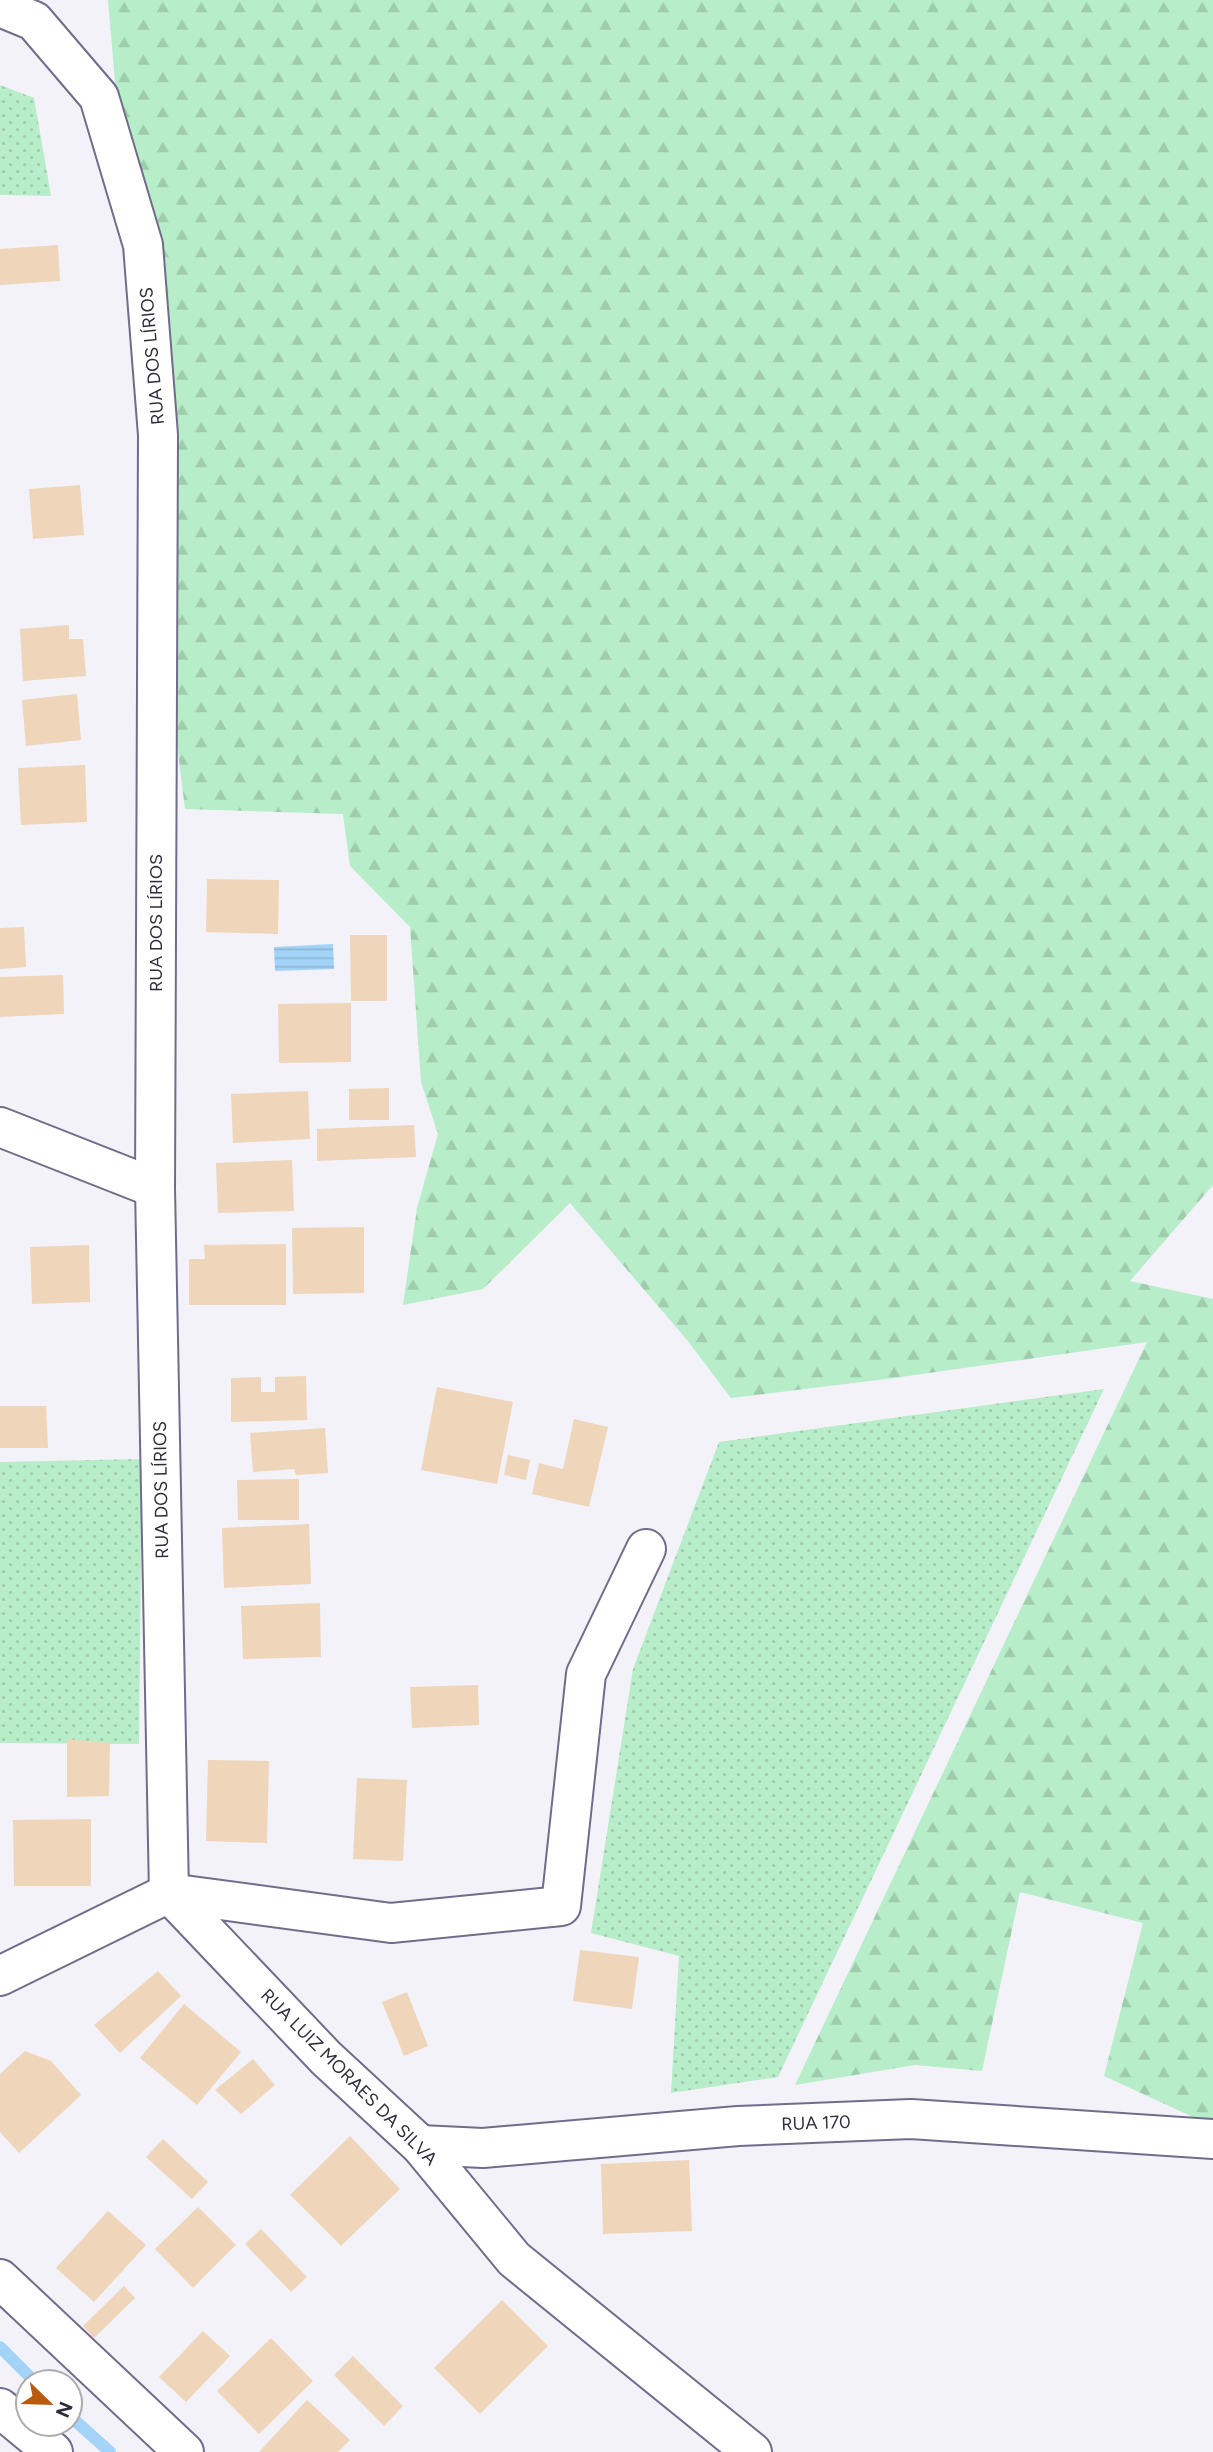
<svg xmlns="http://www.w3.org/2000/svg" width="1213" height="2452" viewBox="0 0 1213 2452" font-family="Figtree,sans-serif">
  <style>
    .grass { fill: url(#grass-dots) }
    .forest { fill: url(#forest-firs) }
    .water { fill: url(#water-rules) }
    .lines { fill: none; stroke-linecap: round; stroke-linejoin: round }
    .stream { stroke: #a3d4f8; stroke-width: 12 }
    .building { fill: #efd5b9 }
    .street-casing { stroke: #726c8b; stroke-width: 42 }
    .street { stroke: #fff; stroke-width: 38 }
    .labels { text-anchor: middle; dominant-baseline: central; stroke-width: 5; stroke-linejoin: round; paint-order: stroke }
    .street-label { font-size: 18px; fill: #2f2d3a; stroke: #fff }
  </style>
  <defs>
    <pattern id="grass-dots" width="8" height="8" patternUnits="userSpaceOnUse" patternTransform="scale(1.75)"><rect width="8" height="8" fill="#b8edc9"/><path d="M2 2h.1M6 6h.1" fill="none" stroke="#9eccad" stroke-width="1.8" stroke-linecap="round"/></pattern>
    <pattern id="forest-firs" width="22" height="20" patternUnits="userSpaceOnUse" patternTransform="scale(1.75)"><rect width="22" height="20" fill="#b8edc9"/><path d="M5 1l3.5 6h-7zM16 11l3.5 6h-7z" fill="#9eccad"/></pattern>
    <pattern id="water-rules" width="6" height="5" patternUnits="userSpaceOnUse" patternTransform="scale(1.75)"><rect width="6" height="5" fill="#a3d4f8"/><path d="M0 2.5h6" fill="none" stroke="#8db6d5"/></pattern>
  </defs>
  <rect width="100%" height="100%" fill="#f3f2f9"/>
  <g class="grass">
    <polygon points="0,85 34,98 51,196 0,195"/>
    <polygon points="1104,1389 778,2077 671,2093 679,1956 591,1933 633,1669 719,1442"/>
    <polygon points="142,1459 139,1744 0,1743 0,1462"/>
  </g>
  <polygon class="forest" points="108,0 1213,0 1213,1185 1130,1281 1213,1299 1213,2125 1208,2124 1104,2076 1143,1923 1020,1892 982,2071 915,2065 795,2085 1147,1342 894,1378 731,1398 687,1340 570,1203 483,1289 403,1305 417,1208 438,1134 421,1082 410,927 350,866 343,814 185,809 160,605"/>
  <polygon class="water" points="333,944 334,969 275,971 274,947"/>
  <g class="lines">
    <g class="stream">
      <polyline points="0,2347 35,2382"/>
      <polyline points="70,2416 110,2452"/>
    </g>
  </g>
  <g class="building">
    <polygon points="58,245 60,281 0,285 0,249"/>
    <polygon points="80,485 84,535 33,539 29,489"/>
    <polygon points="69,625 69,639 83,639 86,676 23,681 20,629"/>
    <polygon points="77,694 81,740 26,746 22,700"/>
    <polygon points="85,765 87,822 21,825 18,768"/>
    <polygon points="207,879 279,880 278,934 206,932"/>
    <polygon points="24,927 26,967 0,969 0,928"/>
    <polygon points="350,935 387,935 387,1001 351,1001"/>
    <polygon points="63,975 64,1014 0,1017 0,977"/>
    <polygon points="351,1003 351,1062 279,1063 278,1004"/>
    <polygon points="389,1088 389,1120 349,1120 349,1089"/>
    <polygon points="308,1091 310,1139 233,1143 231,1094"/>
    <polygon points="414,1125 416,1157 317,1161 317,1129"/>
    <polygon points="292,1160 294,1211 218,1213 216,1163"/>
    <polygon points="364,1227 364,1293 293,1294 292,1228"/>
    <polygon points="286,1244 286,1305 189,1305 189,1259 205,1259 204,1245"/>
    <polygon points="89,1245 90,1302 32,1304 30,1247"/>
    <polygon points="306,1376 307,1420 231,1422 231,1378 261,1377 261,1392 275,1392 275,1377"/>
    <polygon points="437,1387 513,1402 497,1484 421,1470"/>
    <polygon points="0,1406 46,1406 48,1448 0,1448"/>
    <polygon points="574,1419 608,1427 589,1507 532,1494 539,1463 563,1469"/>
    <polygon points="325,1428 328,1473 296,1475 294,1469 253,1472 250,1433"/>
    <polygon points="508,1455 530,1460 526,1480 504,1475"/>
    <polygon points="299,1479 299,1520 238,1520 237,1480"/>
    <polygon points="309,1524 311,1584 224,1588 222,1528"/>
    <polygon points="320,1603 321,1657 243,1659 241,1606"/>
    <polygon points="478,1685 479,1725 412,1728 410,1687"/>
    <polygon points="67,1739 110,1743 109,1796 67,1797"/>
    <polygon points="208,1760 269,1761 267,1843 206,1841"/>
    <polygon points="357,1778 407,1780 403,1861 353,1859"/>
    <polygon points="91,1819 91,1886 14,1886 13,1820"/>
    <polygon points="580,1950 639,1957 632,2009 573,2001"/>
    <polygon points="158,1971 181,1996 120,2053 94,2025"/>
    <polygon points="407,1992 428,2046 404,2056 382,2002"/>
    <polygon points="184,2004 241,2052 197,2105 140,2058"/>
    <polygon points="25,2051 51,2061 81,2095 19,2153 0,2132 0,2074"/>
    <polygon points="253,2059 275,2085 241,2114 215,2090"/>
    <polygon points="350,2136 400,2189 341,2246 290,2195"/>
    <polygon points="163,2139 208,2182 192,2199 146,2157"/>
    <polygon points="689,2160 692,2231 603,2234 601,2164"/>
    <polygon points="198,2207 236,2245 193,2288 155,2249"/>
    <polygon points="108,2211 146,2245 94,2302 56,2268"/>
    <polygon points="261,2229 307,2277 291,2292 245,2244"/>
    <polygon points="124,2286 135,2298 94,2338 83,2326"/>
    <polygon points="502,2300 548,2346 480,2414 434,2368"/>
    <polygon points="203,2331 230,2356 186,2402 159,2377"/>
    <polygon points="271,2338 313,2381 259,2434 217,2391"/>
    <polygon points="353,2356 403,2406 384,2426 334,2375"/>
    <polygon points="307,2400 350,2440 338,2452 259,2452"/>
  </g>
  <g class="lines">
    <defs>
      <g id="street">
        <polyline points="0,7 34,21 99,97 143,245 158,435 155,1188 169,1893"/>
        <polyline points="0,1127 155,1188"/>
        <polyline points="169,1893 326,2058 420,2145 514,2259 752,2452"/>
        <polyline points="169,1893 391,1923 561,1906 586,1674 646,1549"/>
        <polyline points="0,1976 169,1893"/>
        <polyline points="420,2145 483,2148 738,2126 911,2119 1213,2139"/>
        <polyline points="0,2279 184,2452"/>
        <polyline points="0,2408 53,2452"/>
      </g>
    </defs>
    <use href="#street" class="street-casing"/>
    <use href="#street" class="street"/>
  </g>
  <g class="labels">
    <g class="street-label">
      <text transform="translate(152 356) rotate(-95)">RUA DOS LÍRIOS</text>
      <text transform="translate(156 923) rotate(-90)">RUA DOS LÍRIOS</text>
      <text transform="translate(161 1490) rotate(-91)">RUA DOS LÍRIOS</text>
      <text transform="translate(349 2077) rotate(45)">RUA LUIZ MORAES DA SILVA</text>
      <text transform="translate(816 2123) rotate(-2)">RUA 170</text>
    </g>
  </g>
  <g transform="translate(49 2403) rotate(113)"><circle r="33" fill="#ffffff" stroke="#acabb0" stroke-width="2"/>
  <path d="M0-5L12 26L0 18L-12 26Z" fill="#b95b10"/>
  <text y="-10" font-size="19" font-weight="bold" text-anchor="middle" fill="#2f2d3a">N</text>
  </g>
</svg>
